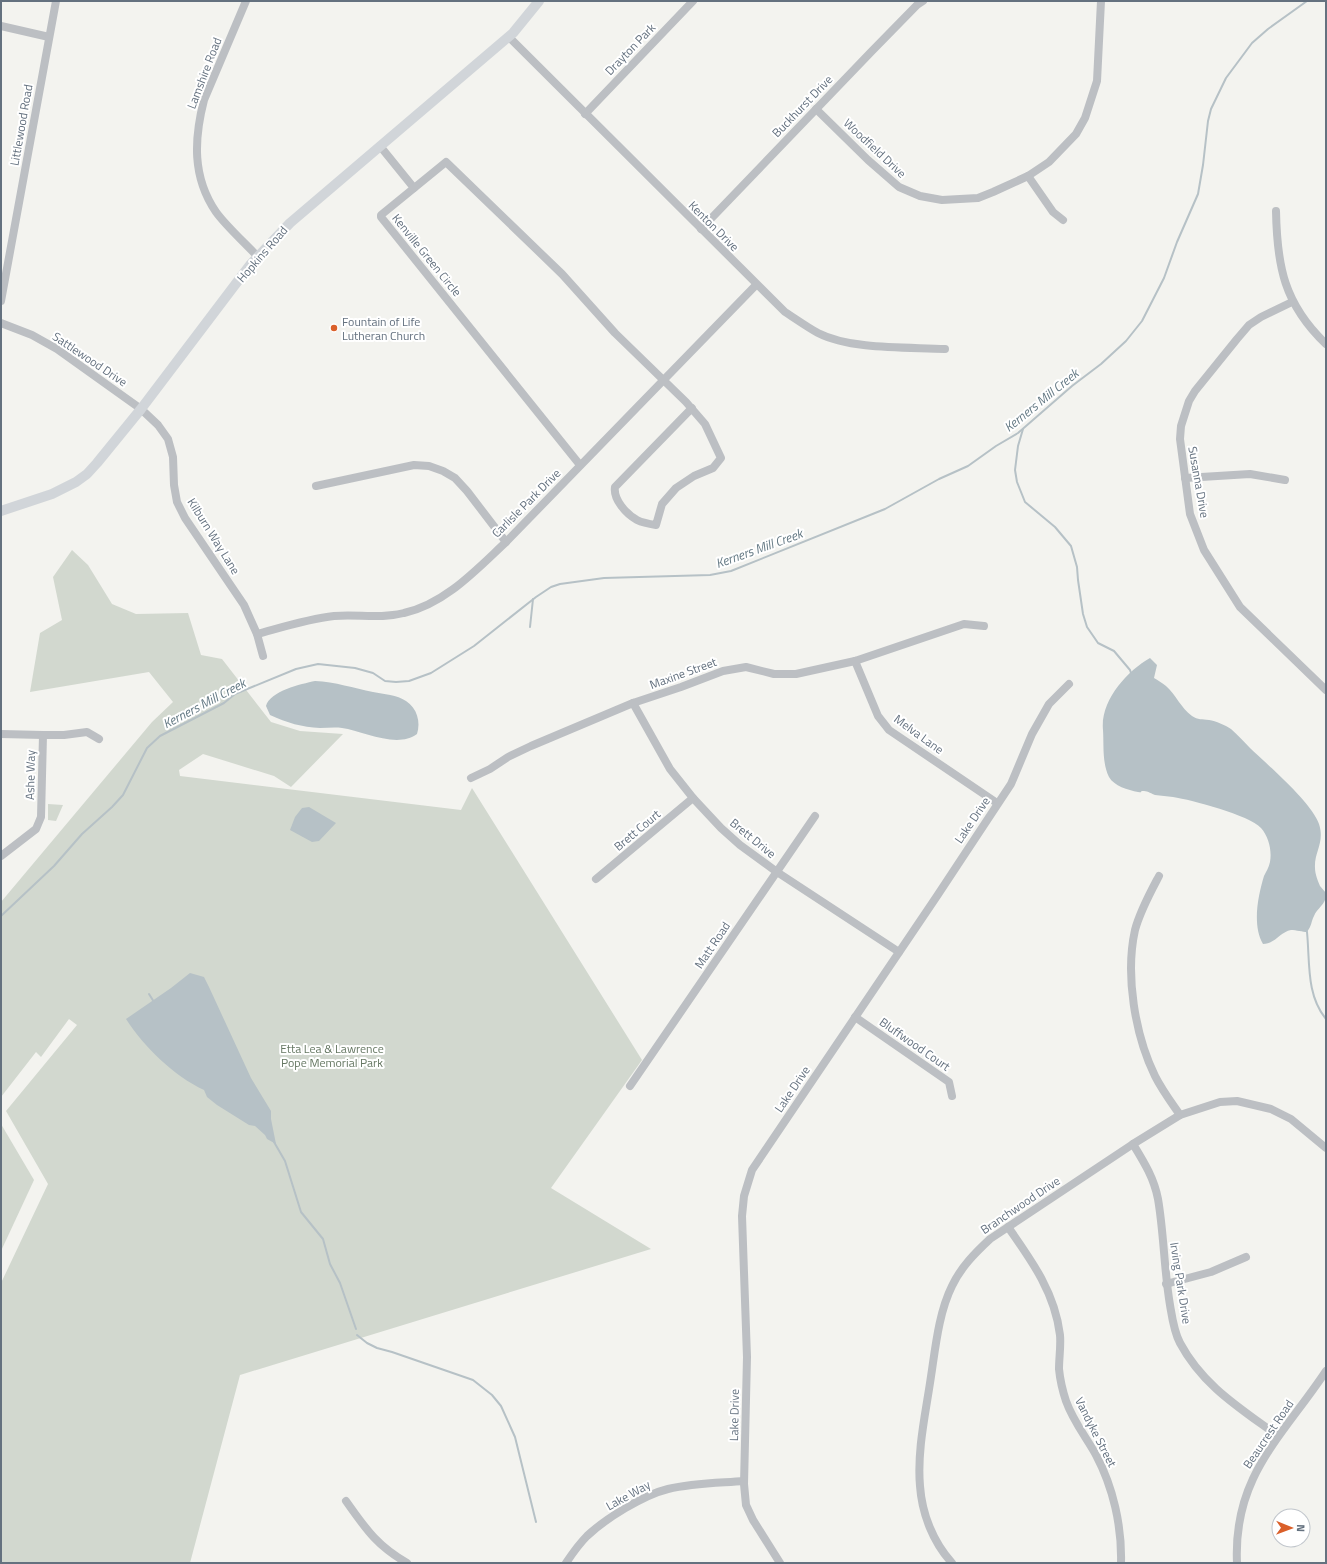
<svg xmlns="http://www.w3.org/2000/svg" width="1327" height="1564" viewBox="0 0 1327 1564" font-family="'Titillium Web',sans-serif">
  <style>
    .green { fill: #d2d8cf }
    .water { fill: #b6c1c6 }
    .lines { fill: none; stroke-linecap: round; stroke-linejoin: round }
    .stream { stroke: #b6c1c6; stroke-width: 2 }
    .minor { stroke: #bcbfc3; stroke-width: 8 }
    .major { stroke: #d1d5d9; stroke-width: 10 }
    .poi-dot { fill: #da5f29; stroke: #fff; stroke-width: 1.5 }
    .labels { text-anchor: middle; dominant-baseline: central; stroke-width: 4; stroke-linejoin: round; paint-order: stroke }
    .street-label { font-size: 12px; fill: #64717f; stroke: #fff }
    .poi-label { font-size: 12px; fill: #64717f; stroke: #fff; text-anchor: start }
    .park-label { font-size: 12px; fill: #657762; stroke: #fff }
    .water-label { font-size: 13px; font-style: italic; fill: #647984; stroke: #fff }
  </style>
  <rect width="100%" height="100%" fill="#f3f3ef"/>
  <g class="green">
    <polygon points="72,550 88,565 112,604 136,614 188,613 201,655 222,659 271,722 300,731 343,734 291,787 274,776 203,754 179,770 180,776 461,810 472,788 642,1060 551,1188 651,1249 240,1375 190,1563 1,1563 1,1283 48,1184 6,1111 77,1025 69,1019 41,1057 36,1052 1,1097 1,902 152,722 173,702 149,672 30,692 40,633 62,620 53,577"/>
    <polygon points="48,804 63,805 56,821 48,820"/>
    <polygon points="1,1124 34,1180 1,1251"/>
  </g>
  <g class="water">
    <path d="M 1150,658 L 1157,665 L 1154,678 C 1158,680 1162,683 1166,686 C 1176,695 1181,708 1192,716 C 1198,720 1202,719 1209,720 C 1216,721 1225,725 1231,729 C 1238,735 1244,742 1250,748 C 1268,765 1312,803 1319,824 C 1325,843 1314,852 1315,868 C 1315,874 1318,881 1320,886 C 1322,888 1324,891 1326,893 C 1327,904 1317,908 1314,916 C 1311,922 1312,925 1307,932 C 1303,932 1296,930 1291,930 C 1280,932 1275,944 1263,944 C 1252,925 1258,896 1264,876 C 1266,872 1269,867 1270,862 C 1272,851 1269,837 1261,828 C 1249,815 1192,800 1173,797 C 1167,796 1161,796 1155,795 C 1152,794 1148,791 1144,791 C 1138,791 1144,793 1138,792 C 1128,790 1114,786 1109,777 C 1102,763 1104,745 1103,730 C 1100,701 1127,671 1150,658 Z"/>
    <path d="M 315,681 C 335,682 354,688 373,692 C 384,694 397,695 406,701 C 417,708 421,722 417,734 C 397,749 363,731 342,728 C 335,727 327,728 320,728 C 302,727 287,723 270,715 L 266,706 C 270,691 301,684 315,681 Z"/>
    <polygon points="309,807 336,823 319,841 312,842 290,830 295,817 302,808"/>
    <path d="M 190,973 L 204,977 L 209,987 L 251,1078 L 271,1111 L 271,1119 L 276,1144 L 267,1139 L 265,1135 L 255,1126 L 249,1125 L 217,1105 L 207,1097 L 204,1090 C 174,1076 144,1047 126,1019 L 171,988 Z"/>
  </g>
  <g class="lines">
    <g class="stream">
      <polyline points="1023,429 1018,446 1015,470 1017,482 1025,502 1055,527 1071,546 1077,567 1078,580 1083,614 1087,627 1098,643 1114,651 1130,670 1131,673"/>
      <polyline points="530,627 533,599"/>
      <polyline points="1,916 54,866 82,834 112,807 123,795 147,748 160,736 224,703 235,694 296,669 318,664 355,668 373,673 385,681 396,682 409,681 431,673 474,646 536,597 551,587 560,584 604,578 710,575 731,571 885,509 939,479 968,466 996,446 1018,433 1072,386 1101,364 1126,341 1142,321 1164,278 1177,242 1198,194 1203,165 1208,121 1211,109 1226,78 1252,43 1268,29 1307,1"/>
      <path d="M 1306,930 L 1307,932 C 1310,962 1306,995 1326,1019"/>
      <polyline points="149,994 154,1002"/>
      <polyline points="274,1142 285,1161 301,1212 323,1239 330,1264 340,1283 356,1329"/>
      <polyline points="357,1335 367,1343 377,1348 392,1352 473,1380 492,1395 501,1406 515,1437 536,1522"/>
    </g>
    <g class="minor">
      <path d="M 246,1 L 204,100 C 194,139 192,177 216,212 C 226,226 246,244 258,257"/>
      <polyline points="1,26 49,37"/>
      <path d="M 509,37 L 785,312 C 796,319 807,327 818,333 C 851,350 908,347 945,349"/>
      <polyline points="816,109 868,160 899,187 920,196 942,200 978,198 993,192 1028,176 1049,162 1076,134 1085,118 1097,81 1101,1"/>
      <polyline points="585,114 693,1"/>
      <polyline points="380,146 414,188"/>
      <polyline points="1028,176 1053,212 1063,220"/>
      <path d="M 1276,211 C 1277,266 1284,304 1326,344"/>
      <polyline points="701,229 871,52 917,5 923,1"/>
      <polyline points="1,301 56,1"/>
      <polyline points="1292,302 1261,317 1249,325 1237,339 1195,391 1189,401 1181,426 1180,439 1190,514 1204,550 1240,607 1326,690"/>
      <polyline points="1,323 32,335 57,349 141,409 158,425 168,439 173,457 174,485 177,502 185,518 244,605 257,634 263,656"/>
      <path d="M 580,465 L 381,217 L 381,215 L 446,162 L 562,274 L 615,333 L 686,402 L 705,424 L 721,458 L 713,468 L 694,476 L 676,488 L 662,504 L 656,525 C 649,524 643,523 637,520 C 626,514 613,499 615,487 L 692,408"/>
      <polyline points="1185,478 1250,474 1285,480"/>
      <polyline points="316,486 414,465 429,466 443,471 455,478 467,491 506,542"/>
      <path d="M 257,634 C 283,627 308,619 334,616 C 358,614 381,619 404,613 C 445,604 477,569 506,542 L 756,285"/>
      <polyline points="855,661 878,716 889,730 997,803"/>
      <polyline points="633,703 670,769 693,798 721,828 740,845 777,872 899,952"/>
      <polyline points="1,734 43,735"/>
      <polyline points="471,778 490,769 508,757 531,746 633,703 681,687 723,671 746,667 774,674 796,674 855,661 964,624 984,626"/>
      <polyline points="1,856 36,829 41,817 43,735 64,735 87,732 99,739"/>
      <path d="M 1159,876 C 1150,893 1140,911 1135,930 C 1125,975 1135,1035 1155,1076 C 1162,1090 1171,1102 1180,1115"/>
      <polyline points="596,879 693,798"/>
      <polyline points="855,1017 949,1082 952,1096"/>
      <polyline points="630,1086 815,816"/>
      <path d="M 1133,1144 C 1144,1162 1154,1178 1158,1199 C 1164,1234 1164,1270 1170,1305 C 1172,1317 1174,1332 1180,1343 C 1203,1386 1240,1408 1278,1436"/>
      <path d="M 1008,1227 C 1032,1261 1055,1293 1060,1335 C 1061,1346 1059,1358 1059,1369 C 1060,1379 1063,1392 1066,1401 C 1073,1421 1086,1437 1096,1455 C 1113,1487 1122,1526 1121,1563"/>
      <polyline points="1166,1284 1211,1272 1246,1257"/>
      <path d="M 346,1501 C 366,1529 376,1545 407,1563"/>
      <path d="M 566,1563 C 572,1554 579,1544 587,1536 C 605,1519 643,1495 668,1489 C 693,1483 719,1483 744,1481"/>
      <polyline points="780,1563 753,1520 746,1505 744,1484 747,1357 742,1216 744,1196 752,1170 937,896 1011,784 1032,734 1049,704 1069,684"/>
      <path d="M 952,1563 C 933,1542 922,1514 920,1486 C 917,1452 925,1416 930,1383 C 935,1352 938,1314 952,1286 C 961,1267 975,1253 990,1239 L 1133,1144 L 1180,1115 L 1220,1102 L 1237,1101 L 1271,1109 L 1291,1119 L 1326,1148"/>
      <path d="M 1237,1563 C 1233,1476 1282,1437 1326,1371"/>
    </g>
    <polyline class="major" points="1,511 52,494 76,482 87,474 97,463 141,409 250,265 290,223 513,33 539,1"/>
  </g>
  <circle class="poi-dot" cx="334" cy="328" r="4"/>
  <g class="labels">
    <g class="street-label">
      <text transform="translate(630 49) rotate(-46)">Drayton Park</text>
      <text transform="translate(204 73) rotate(-69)">Lamshire Road</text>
      <text transform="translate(802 106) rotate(-46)">Buckhurst Drive</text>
      <text transform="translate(21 125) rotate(-80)">Littlewood Road</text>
      <text transform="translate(875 148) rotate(43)">Woodfield Drive</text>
      <text transform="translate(714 226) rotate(45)">Kenton Drive</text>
      <text transform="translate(262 254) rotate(-49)">Hopkins Road</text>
      <text transform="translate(427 255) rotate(51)">Kenville Green Circle</text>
      <text transform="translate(90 359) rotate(34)">Sattlewood Drive</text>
      <text transform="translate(1199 482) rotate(80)">Susanna Drive</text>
      <text transform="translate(526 503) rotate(-45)">Carlisle Park Drive</text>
      <text transform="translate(214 536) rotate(58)">Kilburn Way Lane</text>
      <text transform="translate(683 673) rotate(-20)">Maxine Street</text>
      <text transform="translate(919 734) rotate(36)">Melva Lane</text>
      <text transform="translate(30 775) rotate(-89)">Ashe Way</text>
      <text transform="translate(972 820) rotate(-56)">Lake Drive</text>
      <text transform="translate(637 830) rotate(-40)">Brett Court</text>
      <text transform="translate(753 838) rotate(39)">Brett Drive</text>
      <text transform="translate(712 945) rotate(-56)">Matt Road</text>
      <text transform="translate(915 1044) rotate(35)">Bluffwood Court</text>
      <text transform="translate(792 1089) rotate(-56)">Lake Drive</text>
      <text transform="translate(1020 1205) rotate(-34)">Branchwood Drive</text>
      <text transform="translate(1181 1283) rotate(81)">Irving Park Drive</text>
      <text transform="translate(734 1415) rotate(-89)">Lake Drive</text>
      <text transform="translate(1096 1432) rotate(63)">Vandyke Street</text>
      <text transform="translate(1268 1434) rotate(-56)">Beaucrest Road</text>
      <text transform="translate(628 1495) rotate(-29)">Lake Way</text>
    </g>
    <g class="poi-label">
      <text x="342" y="321">Fountain of Life<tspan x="342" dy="14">Lutheran Church</tspan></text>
    </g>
    <g class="park-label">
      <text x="332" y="1048">Etta Lea &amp; Lawrence<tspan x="332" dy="14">Pope Memorial Park</tspan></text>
    </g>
    <g class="water-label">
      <text transform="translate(1041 400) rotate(-39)">Kerners Mill Creek</text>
      <text transform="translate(759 548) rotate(-20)">Kerners Mill Creek</text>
      <text transform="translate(204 703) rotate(-28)">Kerners Mill Creek</text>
    </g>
  </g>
  <rect width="1327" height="1564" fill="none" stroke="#64717f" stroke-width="4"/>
  <g transform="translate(1291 1528) rotate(91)"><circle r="19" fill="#ffffff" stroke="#c1c6cc"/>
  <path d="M0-3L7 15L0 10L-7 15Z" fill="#da5f29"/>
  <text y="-6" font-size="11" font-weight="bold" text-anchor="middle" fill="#64717f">N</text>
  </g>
</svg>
